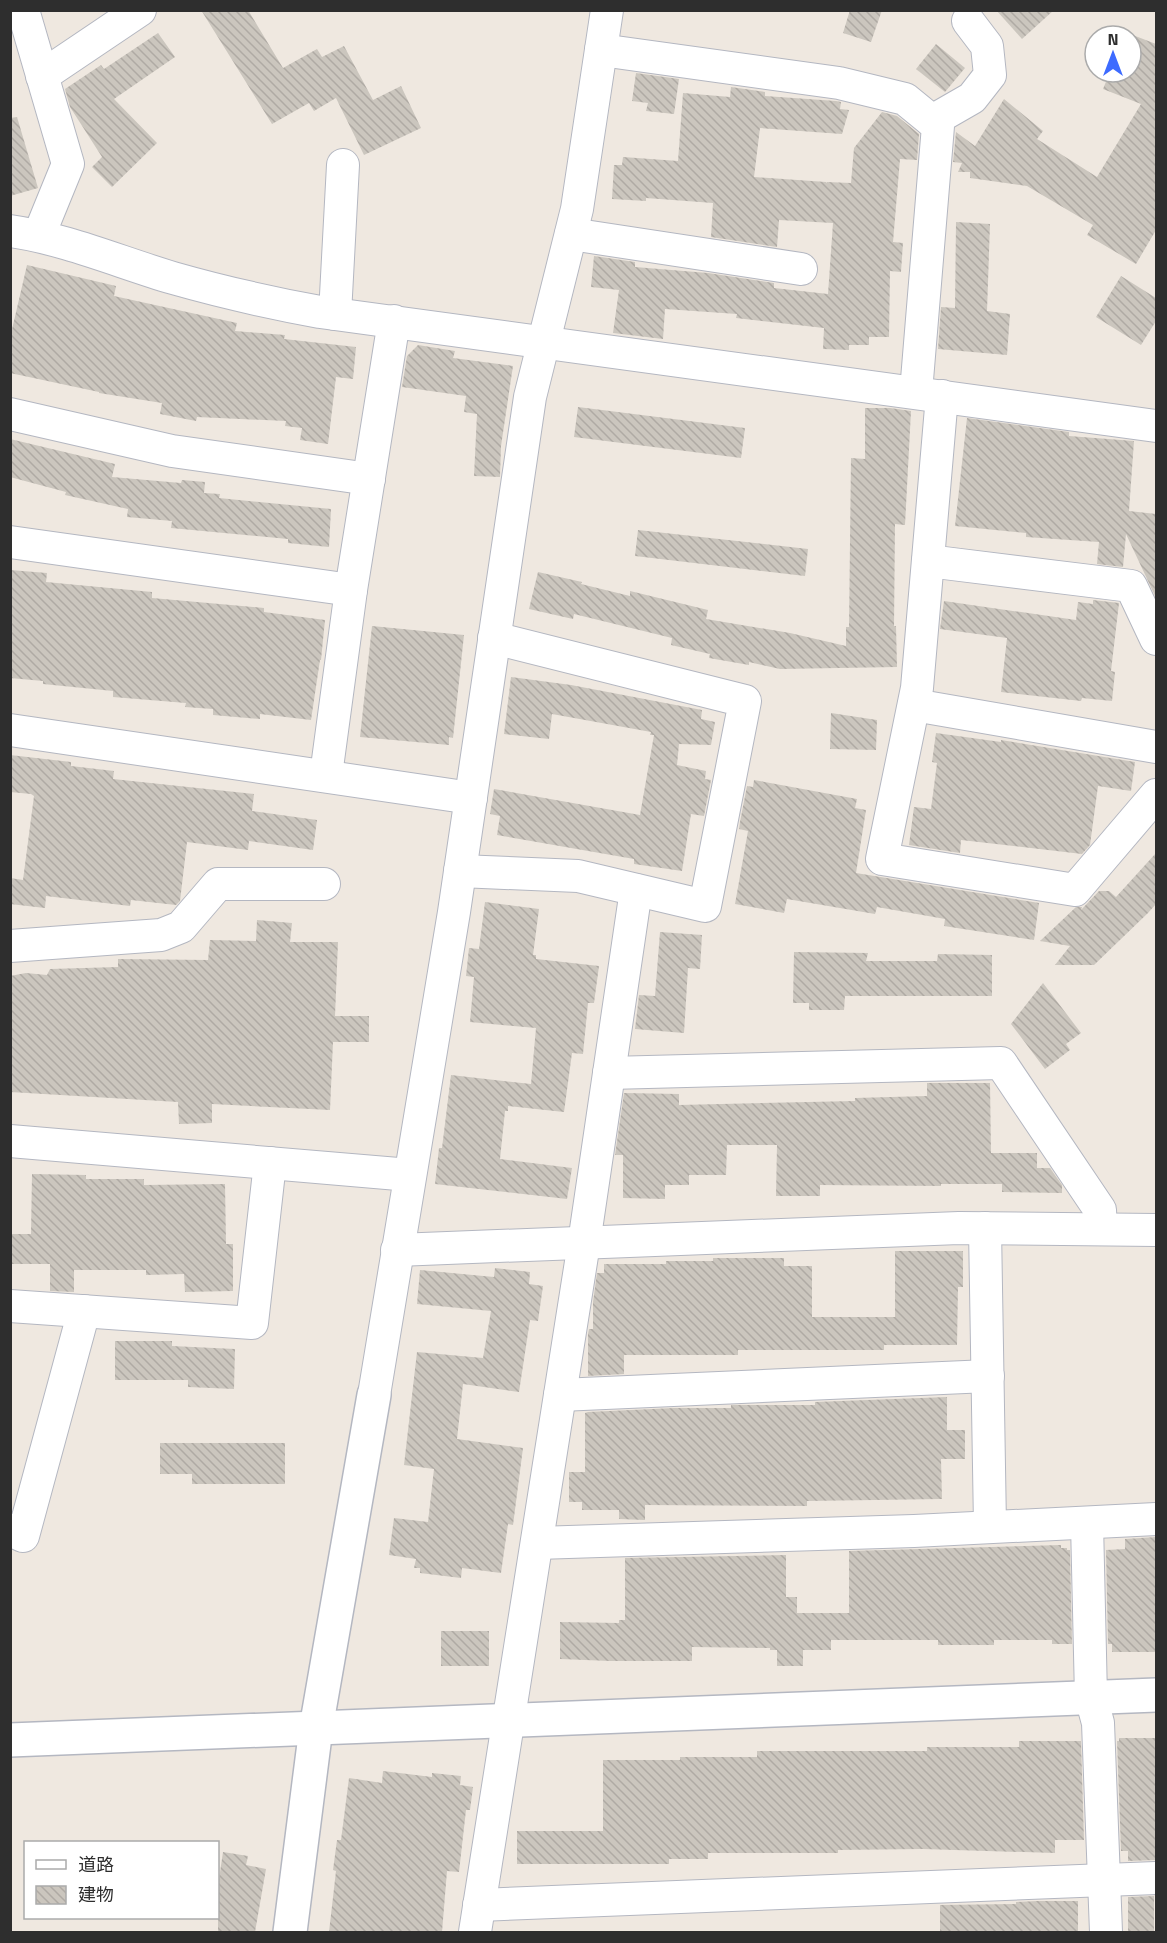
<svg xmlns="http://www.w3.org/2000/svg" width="1167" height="1943" viewBox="0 0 1167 1943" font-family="'Titillium Web','Noto Sans JP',sans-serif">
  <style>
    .building { fill: url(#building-back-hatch) }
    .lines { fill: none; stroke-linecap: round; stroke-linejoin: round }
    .minor-casing { stroke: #b4b7c1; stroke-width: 34 }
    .tertiary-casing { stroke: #b4b7c1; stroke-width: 36 }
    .minor { stroke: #fff; stroke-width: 32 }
    .tertiary { stroke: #fff; stroke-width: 33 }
  </style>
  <defs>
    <pattern id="building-back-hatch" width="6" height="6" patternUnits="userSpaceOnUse" patternTransform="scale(1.5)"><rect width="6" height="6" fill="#cbc6be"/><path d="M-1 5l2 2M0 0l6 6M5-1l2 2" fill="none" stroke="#afaaa4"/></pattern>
  </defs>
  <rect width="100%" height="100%" fill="#efe8e0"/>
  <g class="building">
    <polygon points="201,10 248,10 283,68 317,49 322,57 344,46 373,100 401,86 421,128 364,155 336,98 314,111 309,103 272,124"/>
    <polygon points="850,10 882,10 871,42 843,33"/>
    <polygon points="996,10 1054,10 1022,39"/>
    <polygon points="1125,32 1156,44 1156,230 1136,264 1087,235 1093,225 1027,186 970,178 970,172 958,172 962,163 953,162 956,132 975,146 1004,99 1043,131 1037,139 1097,177 1141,104 1103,89 1110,72 1131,72 1131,36 1124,36"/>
    <polygon points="158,33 175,57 114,99 157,143 112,187 92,167 102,157 70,107 65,89 101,65 104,69"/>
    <polygon points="936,44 965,68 945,92 916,69"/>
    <polygon points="636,73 679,79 674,114 646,111 648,103 632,101"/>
    <polygon points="731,87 765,92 765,96 836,101 841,102 840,109 849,110 842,134 760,128 754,177 826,182 826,183 827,182 851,183 854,148 882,112 897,116 919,134 917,160 900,159 893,242 903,243 901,272 890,271 889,337 869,337 869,345 849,345 849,350 823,349 824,328 736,318 737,314 665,309 663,339 613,333 619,290 591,287 594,256 635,262 635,267 708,273 774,283 774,288 828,294 833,223 779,220 777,247 711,237 713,203 646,198 646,201 612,199 614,165 622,165 623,157 678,161 683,93 730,97"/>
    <polygon points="17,117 38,188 10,196 10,118"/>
    <polygon points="956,222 990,224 987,311 1010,314 1007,355 938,349 941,307 955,308"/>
    <polygon points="27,265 116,286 114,296 237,323 235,331 285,335 284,339 356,347 353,379 336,377 328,444 300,440 302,428 285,426 286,421 197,417 196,421 160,414 162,403 99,393 99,392 10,373 10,338"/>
    <polygon points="1121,276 1156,298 1156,321 1141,345 1096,317"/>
    <polygon points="418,345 455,351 453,358 513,366 501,446 500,477 474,476 477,414 464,412 466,396 402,387 407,356"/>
    <polygon points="578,407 745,428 741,458 574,437"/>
    <polygon points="865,408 890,408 911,411 905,525 895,524 894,626 896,626 897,667 780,669 749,662 749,665 709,658 710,654 671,645 672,638 574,614 573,619 529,609 538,572 582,582 581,584 630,596 630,591 708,610 706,619 790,633 846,646 846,627 849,627 851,458 865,459"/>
    <polygon points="967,418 1069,432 1069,436 1134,441 1129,511 1156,514 1156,598 1126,534 1123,567 1097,564 1099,542 1026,537 1026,533 955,526"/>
    <polygon points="10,439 115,464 112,477 181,483 182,480 205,482 204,493 220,494 219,498 331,509 329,547 288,543 288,539 171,528 172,521 127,517 128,509 65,495 66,492 10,477"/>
    <polygon points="638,530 808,549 805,576 635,556"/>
    <polygon points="10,570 47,573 46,582 152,592 152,598 264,608 264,612 325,620 321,660 320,660 311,720 260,714 260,719 213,715 213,709 185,707 186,703 113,697 113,691 43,684 43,681 10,678"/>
    <polygon points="1093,600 1119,603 1111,671 1115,672 1112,701 1082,698 1081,701 1001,692 1007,638 940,629 944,601 1076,620 1078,602 1093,604"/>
    <polygon points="372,626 464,635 453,738 449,737 449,745 360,737"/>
    <polygon points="511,677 571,685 702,710 701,719 715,722 711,745 679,744 677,765 706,771 705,779 711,780 704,816 691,814 682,871 634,864 634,859 497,835 500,816 490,814 494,789 640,815 654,735 650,735 651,732 552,714 549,739 504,734"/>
    <polygon points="831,713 877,720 876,750 830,749"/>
    <polygon points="936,733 1001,742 1001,740 1135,762 1131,791 1098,786 1090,845 1082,854 961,840 960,853 909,845 914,807 931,809 937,763 932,762"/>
    <polygon points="10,755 71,762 71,766 114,771 113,779 254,794 252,811 317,820 313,850 249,841 248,850 187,842 180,901 176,905 131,900 130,906 46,896 45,908 10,904 10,878 23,880 34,796 31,794 10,792"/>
    <polygon points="754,780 857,799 855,808 866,810 856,873 1039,903 1034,940 944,926 945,919 877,907 875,914 787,899 784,913 735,904 748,831 739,829 740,822 747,786 753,787"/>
    <polygon points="1156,853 1156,904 1148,913 1094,965 1055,965 1070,946 1040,941 1076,907 1082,907 1081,910 1099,891 1109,891 1116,897"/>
    <polygon points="485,902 539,909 533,955 536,955 536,959 599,966 594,1003 588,1003 583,1054 572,1053 564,1112 508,1106 508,1111 505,1111 500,1159 572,1168 567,1199 435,1184 439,1148 442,1148 451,1075 531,1084 536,1028 470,1022 474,977 466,976 469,948 479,949"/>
    <polygon points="257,920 292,923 290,942 338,942 335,1016 369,1016 369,1042 333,1042 330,1110 212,1104 212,1123 179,1124 178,1102 10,1092 10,976 26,973 47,975 50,969 118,967 118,959 208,960 210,940 256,941"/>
    <polygon points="660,932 702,935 700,969 688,968 684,1033 635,1029 639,995 655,996"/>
    <polygon points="794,952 868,953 866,961 937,961 938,954 992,955 992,996 845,996 844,1010 809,1010 809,1003 793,1003"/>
    <polygon points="1043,983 1081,1033 1066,1044 1070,1050 1045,1069 1011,1024"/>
    <polygon points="927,1083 990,1083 991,1153 1037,1153 1037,1168 1050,1168 1062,1185 1062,1193 1002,1192 1002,1184 941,1184 941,1186 820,1185 820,1196 776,1196 777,1145 727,1145 726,1175 689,1175 689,1185 665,1185 665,1199 623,1198 623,1155 615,1155 624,1093 679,1094 679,1105 855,1101 855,1098 927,1096"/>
    <polygon points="32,1174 86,1175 86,1179 144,1179 144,1185 225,1184 226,1244 233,1244 233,1291 185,1292 184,1274 146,1275 146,1270 74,1270 74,1292 50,1291 50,1264 10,1264 10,1234 31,1234"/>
    <polygon points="895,1251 963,1251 963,1287 958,1287 957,1345 884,1345 884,1350 738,1350 738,1355 624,1355 624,1374 588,1376 588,1334 589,1329 593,1329 593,1302 597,1273 604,1273 604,1264 666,1264 666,1261 713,1261 713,1258 784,1258 784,1266 812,1266 812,1317 895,1317"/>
    <polygon points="495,1268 530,1272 529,1284 543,1286 538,1321 530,1320 519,1392 463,1384 457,1439 523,1448 513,1525 508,1524 501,1573 462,1568 461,1578 420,1573 420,1568 414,1568 416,1559 389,1555 394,1518 428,1522 434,1469 404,1465 417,1352 483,1358 491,1311 417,1304 420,1270 494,1277"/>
    <polygon points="115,1341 172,1341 172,1346 235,1349 234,1389 188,1387 188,1380 115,1380"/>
    <polygon points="947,1397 947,1430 965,1430 965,1459 941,1459 942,1499 807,1501 807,1506 645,1505 645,1520 619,1519 619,1510 582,1510 582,1502 569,1502 569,1472 585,1472 585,1413 588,1412 674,1408 731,1408 731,1405 815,1405 815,1402"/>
    <polygon points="160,1443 285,1443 285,1484 192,1484 192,1474 160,1474"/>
    <polygon points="1156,1537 1156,1652 1112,1652 1112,1644 1108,1644 1106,1550 1125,1549 1125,1539"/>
    <polygon points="1061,1545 1061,1548 1067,1548 1067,1550 1070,1550 1072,1644 1052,1644 1052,1640 994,1640 994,1645 938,1645 938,1640 831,1640 831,1650 803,1650 803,1666 777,1666 777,1650 770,1650 770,1648 692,1647 692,1661 610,1661 560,1659 560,1622 619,1623 619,1620 625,1620 625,1558 786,1555 786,1597 797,1597 797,1613 849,1613 849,1551"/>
    <rect x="441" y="1631" width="48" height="35"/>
    <polygon points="1119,1738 1156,1738 1156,1851 1155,1851 1155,1860 1128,1861 1128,1851 1121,1851 1117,1741 1119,1741"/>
    <polygon points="1019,1741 1081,1741 1084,1840 1055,1840 1055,1853 923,1849 838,1850 838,1853 708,1853 708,1859 669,1859 669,1864 517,1864 517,1831 603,1831 603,1760 680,1760 680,1757 757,1757 757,1751 927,1751 927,1747 1019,1747"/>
    <polygon points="383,1771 432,1777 432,1773 461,1776 460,1785 473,1787 470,1810 466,1810 459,1872 447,1871 442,1932 329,1932 336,1871 333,1870 337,1840 341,1840 349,1778 382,1783"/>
    <polygon points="223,1852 248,1856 246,1865 266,1869 255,1932 218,1932 218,1886"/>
    <polygon points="1154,1896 1154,1932 1128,1932 1128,1897"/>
    <polygon points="1038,1901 1078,1901 1078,1932 940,1932 940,1905 1016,1904 1016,1902"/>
  </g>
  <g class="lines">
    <defs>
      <g id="minor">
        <polyline points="23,10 68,164 39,235"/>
        <polyline points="601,50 839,83 905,99 938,126 916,392"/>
        <polyline points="42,76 140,10"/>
        <polyline points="932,121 972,98 990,75 987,46 968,21"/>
        <path d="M 10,231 C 66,239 119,262 173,278 C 222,292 271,303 320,312 L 1156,426"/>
        <polyline points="571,234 801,269"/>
        <polyline points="335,314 343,165"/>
        <polyline points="942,396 917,688 882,859 1075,890 1156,795"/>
        <polyline points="10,414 172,451 369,479"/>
        <polyline points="10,542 351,590"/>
        <polyline points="928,561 1131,586 1156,639"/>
        <polyline points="914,705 1156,747"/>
        <polyline points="10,730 471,798"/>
        <polyline points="326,775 351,590 394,321"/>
        <polyline points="460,871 578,876 705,906 745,701 494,638"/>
        <polyline points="10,946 161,935 181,927 218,884 324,884"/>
        <polyline points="609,1073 1001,1063 1100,1210 1101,1229"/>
        <polyline points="10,1141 410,1175"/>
        <polyline points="985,1228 990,1526"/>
        <polyline points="397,1250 959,1228 1156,1230"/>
        <polyline points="10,1306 252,1323 270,1163"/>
        <polyline points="374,1395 454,912 530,397 577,209 607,10"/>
        <polyline points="560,1395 988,1376"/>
        <polyline points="1087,1523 1091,1697 1098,1723 1106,1932"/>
        <polyline points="10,1530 23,1536 84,1311"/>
        <polyline points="537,1543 914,1531 1156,1519"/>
        <polyline points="479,1905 1156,1878"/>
        <polyline points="475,1932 584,1243 636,890"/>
      </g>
      <g id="tertiary">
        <polyline points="10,1740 1156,1695"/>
        <polyline points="290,1932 316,1728 374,1395"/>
      </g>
    </defs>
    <use href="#minor" class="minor-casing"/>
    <use href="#tertiary" class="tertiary-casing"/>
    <use href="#minor" class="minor"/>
    <use href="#tertiary" class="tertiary"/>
  </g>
  <rect width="1167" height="1943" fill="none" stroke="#2e2e2e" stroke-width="24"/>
  <rect x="24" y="1841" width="195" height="78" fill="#ffffff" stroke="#ababab" stroke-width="1.5"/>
  <rect x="36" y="1860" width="30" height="9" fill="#ffffff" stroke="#ababab" stroke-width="1.5"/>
  <text x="78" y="1871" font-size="18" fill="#2e2e2e">道路</text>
  <rect x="36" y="1886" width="30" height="18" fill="url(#building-back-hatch)" stroke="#ababab" stroke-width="1.5"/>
  <text x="78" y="1901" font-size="18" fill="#2e2e2e">建物</text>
  <g transform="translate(1113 54)"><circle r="28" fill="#ffffff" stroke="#ababab" stroke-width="1.5"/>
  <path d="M0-4.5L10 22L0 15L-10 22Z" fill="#3d6bff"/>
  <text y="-9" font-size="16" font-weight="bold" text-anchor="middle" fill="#2e2e2e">N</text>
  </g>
</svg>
